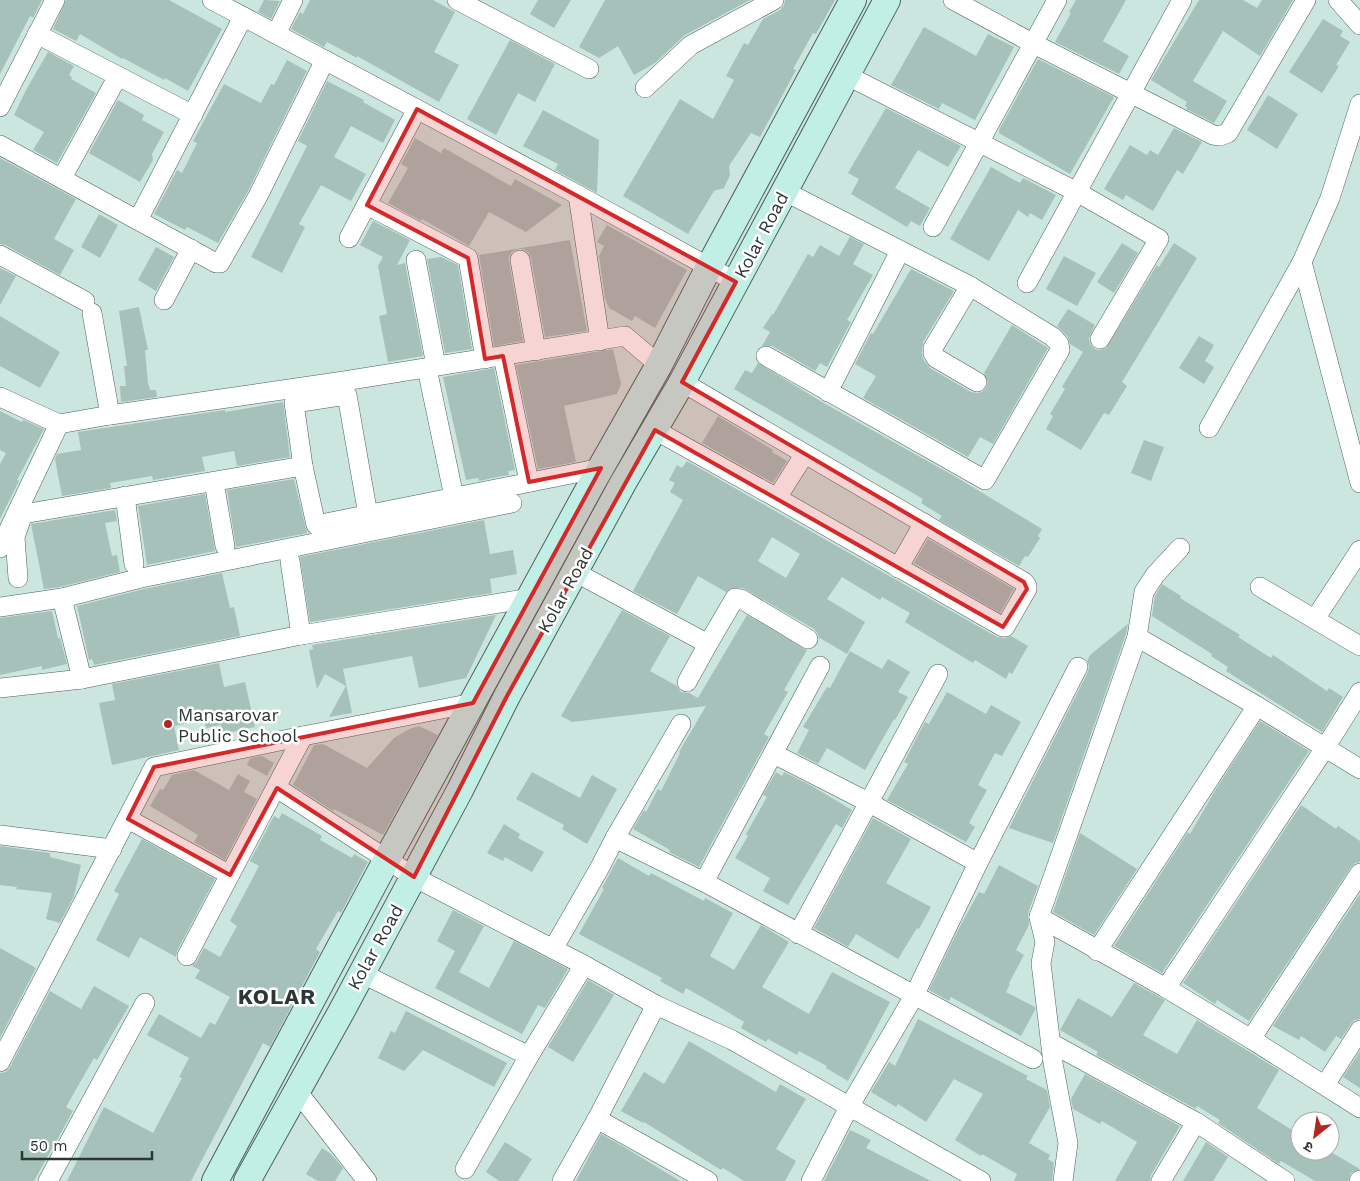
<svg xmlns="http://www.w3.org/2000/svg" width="1360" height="1181" viewBox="0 0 1360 1181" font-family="'Work Sans','Noto Sans Devanagari',sans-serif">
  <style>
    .building { fill: #a6c1b9; fill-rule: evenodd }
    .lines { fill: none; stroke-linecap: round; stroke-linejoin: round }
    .minor-casing { stroke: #49625b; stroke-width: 20 }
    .secondary-casing { stroke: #49625b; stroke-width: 28 }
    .minor { stroke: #fff; stroke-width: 19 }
    .secondary { stroke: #c1efe6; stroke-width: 26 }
    .marked { fill: #d62828; fill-opacity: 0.2; stroke: #d62828; stroke-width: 4; stroke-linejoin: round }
    .poi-dot { fill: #b52621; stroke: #fff; stroke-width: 2 }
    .labels { text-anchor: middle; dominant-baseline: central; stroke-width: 5; stroke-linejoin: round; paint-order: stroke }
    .street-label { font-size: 18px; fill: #2c3733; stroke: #fff }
    .poi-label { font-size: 18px; fill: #2c3733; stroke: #fff; text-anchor: start }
    .district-label { font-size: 22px; font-weight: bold; letter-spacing: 1px; fill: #2c3733; stroke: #fff }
  </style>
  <rect width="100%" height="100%" fill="#cae6de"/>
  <g class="building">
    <polygon points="0,0 42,0 33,18 30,16 0,74"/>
    <polygon points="66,0 169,0 222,29 188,91 165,78 164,80 123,58 122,59 80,34 76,41 53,29"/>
    <polygon points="264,0 280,1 271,19 258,12"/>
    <polygon points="310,0 433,0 455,12 434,52 459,65 439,102 357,56 357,58 327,42 324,47 291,29 300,12 303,14"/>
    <polygon points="538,0 571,0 554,28 530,14"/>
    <polygon points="605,0 750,0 685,35 655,63 634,75 618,46 599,58 579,47"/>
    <polygon points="785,0 835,0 816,34 813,33 793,69 796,70 760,137 751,133 729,166 730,175 724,188 714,191 688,234 623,196 680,99 713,119 734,80 726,76 744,43 748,45 763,19 780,10 784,5"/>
    <polygon points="1076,0 1126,0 1103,41 1129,56 1119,74 1055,42 1071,13 1069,12"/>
    <polygon points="1199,0 1243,0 1257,8 1262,0 1293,0 1260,56 1223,31 1193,81 1227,101 1214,123 1186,109 1187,107 1185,106 1187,102 1151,80"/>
    <polygon points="1323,19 1343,31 1340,36 1350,42 1336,65 1339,66 1322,93 1289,72"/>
    <polygon points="924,27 976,56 988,34 1014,47 975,120 942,103 939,109 891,85"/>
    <polygon points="510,40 555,64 535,102 518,93 496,135 467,119"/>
    <polygon points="48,52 74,66 69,75 72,77 71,79 96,93 57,163 33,150 44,132 14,115 26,90"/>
    <polygon points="1038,59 1114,97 1070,174 999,133 999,130"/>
    <polygon points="287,60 307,71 248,191 218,243 187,227 185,230 154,214 177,170 182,173 197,143 193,141 224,84 261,103 271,84 274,85"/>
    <polygon points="327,81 364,100 363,102 395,120 383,143 351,126 334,157 366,174 351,201 321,185 299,224 305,227 282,273 251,257 307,146 298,141"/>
    <polygon points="1268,95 1298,114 1277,149 1247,130"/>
    <polygon points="118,100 144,115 142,120 164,132 152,154 153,160 140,182 89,153"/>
    <polygon points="886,108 961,146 948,167 918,150 895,188 930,208 920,226 911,221 907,227 851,194 859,179 848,173"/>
    <polygon points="543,110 599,140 597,193 555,170 558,164 523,146"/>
    <polygon points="1174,128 1202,142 1183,174 1177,170 1153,211 1126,195 1123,200 1104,189 1130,145 1147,155 1150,150 1158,155"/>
    <polygon points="415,138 441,153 444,148 511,186 515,179 562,205 526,232 489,212 469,246 422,219 421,221 388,203 408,168 401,164"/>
    <polygon points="0,158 76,199 54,239 74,250 60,275 5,245 0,244"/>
    <polygon points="991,167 1020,183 1023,178 1056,195 1042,220 1030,213 1028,217 1018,210 989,261 950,239"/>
    <polygon points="99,214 118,225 100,258 81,247"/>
    <polygon points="373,221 410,240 397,265 405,263 423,356 388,362 379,316 387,314 378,266 383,257 360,245"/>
    <polygon points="607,225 687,270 655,328 635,316 632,321 609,308 605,298 599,256 604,246 597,242"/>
    <polygon points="850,237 864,244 853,264 873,275 847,320 851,322 827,367 820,363 815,371 772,346 762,346 770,332 763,328 772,314 773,315 808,254 813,257 820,245 839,256"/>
    <polygon points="570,240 587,331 545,337 531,258 528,252 523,249 519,249 512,252 509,257 509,261 523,341 494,346 479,255"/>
    <polygon points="1122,243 1138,253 1114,293 1097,282"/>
    <polygon points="1174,243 1197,258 1122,382 1127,386 1109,415 1104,413 1081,450 1046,429 1053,416 1050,414 1065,389 1062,387 1083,352 1070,344 1068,337 1057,326 1068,309 1095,325 1089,338 1090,344 1095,349 1100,350 1106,348 1157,265 1159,267"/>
    <polygon points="156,247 174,257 156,291 138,280"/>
    <polygon points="1064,256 1096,273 1077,306 1046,289"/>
    <polygon points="441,257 458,265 472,349 445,353 427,259"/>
    <polygon points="0,268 16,276 0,305"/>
    <polygon points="911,269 954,291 923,342 922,354 923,359 930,368 971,392 977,393 982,392 986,388 988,382 984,373 1012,325 1048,348 993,444 980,437 968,457 863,398 876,376 855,364 871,333 873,334"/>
    <polygon points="139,307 148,350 145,350 148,383 150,390 156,390 157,397 121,402 120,386 126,386 124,366 127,366 119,311"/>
    <polygon points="0,316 60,352 40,388 0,366"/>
    <polygon points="1199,336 1214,345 1205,361 1214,367 1204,384 1179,368"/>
    <polygon points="613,349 621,384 617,394 564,406 576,462 538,469 516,365"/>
    <polygon points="758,363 822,402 956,477 1042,529 1038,536 1040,538 1028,557 1025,556 1019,566 939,520 942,516 921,503 923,499 734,389 745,370 752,373"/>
    <polygon points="494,368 515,470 508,471 509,475 502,476 479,481 478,478 466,480 443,377"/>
    <polygon points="283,402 290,457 237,466 234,451 202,457 205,471 153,480 152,476 110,483 111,488 62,496 55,459 57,454 81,450 78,432 225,410 225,412"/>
    <polygon points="0,411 22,422 23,420 44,429 17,480 19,481 0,519 0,464 6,453 0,450"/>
    <polygon points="718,416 773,450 772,452 787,461 773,483 702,443"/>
    <polygon points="1144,440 1164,447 1151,481 1131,473"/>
    <path d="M 687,461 L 997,637 L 1005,638 L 1011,636 L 1028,646 L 1012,674 L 1009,672 L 1006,679 L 975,660 L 973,663 L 905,622 L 910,613 L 882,597 L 880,600 L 842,577 L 827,599 L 865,622 L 847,654 L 820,638 L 819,639 L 818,634 L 814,629 L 743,588 L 731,588 L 726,592 L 698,576 L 677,614 L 633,591 L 683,500 L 670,492 L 675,483 L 669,480 L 677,465 L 682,468 ZM 772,537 L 800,554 L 786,578 L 758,561 Z"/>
    <polygon points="294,479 307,533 236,547 227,490"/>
    <polygon points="205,494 215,551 147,565 138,506"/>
    <polygon points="115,510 117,521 105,523 112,556 117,555 120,572 60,587 44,589 31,524"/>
    <polygon points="484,520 490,554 513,550 517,574 490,579 492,593 310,622 300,557"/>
    <polygon points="928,539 1014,589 1000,613 914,563"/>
    <polygon points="222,573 230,608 234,607 240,636 94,665 92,659 89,660 77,606 144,589"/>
    <polygon points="1162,584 1181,596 1180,598 1240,635 1238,637 1271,658 1273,655 1327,691 1329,688 1343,697 1322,732 1226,671 1228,667 1211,656 1212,654 1152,616 1155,596"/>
    <polygon points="622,610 670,636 650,671 677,686 681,692 689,693 698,698 747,615 807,650 784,690 788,692 764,734 769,737 699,867 669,852 670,850 633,829 644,810 646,812 658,789 661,791 680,753 679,752 706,706 572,722 561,716"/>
    <polygon points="52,611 58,638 60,638 67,664 42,670 42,666 0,675 0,618"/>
    <polygon points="496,615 466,678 419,688 412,656 343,669 352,713 329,717 346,686 325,674 317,689 309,650 313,649 312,645"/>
    <polygon points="1128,624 1126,634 1053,843 1009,828 1088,672 1089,666 1087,661 1090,655"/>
    <polygon points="850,651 882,669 888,659 910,672 898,692 908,697 895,720 894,719 865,770 827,748 818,764 797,753 809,730 803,727 827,687 830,688"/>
    <polygon points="219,663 224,687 245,682 255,727 222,734 221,725 206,728 204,720 174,726 179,750 112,765 99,703 115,700 112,684"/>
    <polygon points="947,692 986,714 991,705 1021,722 1002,756 995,753 978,785 987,790 969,823 975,827 966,842 887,800 908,764 904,762 925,722 929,724"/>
    <polygon points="1260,721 1309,751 1162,973 1114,946 1188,832 1190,834 1216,789"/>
    <polygon points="419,726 438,735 383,835 334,809 333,811 293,785 314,745 323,744 367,768 394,738 409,729"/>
    <polygon points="262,756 274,763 267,776 247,765 250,758"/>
    <polygon points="194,770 229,790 238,774 250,781 244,792 257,799 225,860 194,842 198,835 150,806 160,789 163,790 172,775"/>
    <polygon points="532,772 580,798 592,775 617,789 587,844 562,829 564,825 516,799"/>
    <polygon points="776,772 782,776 784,772 812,786 852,810 842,828 836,824 788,905 763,891 770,878 735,858 748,836 746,834 767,797 763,795"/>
    <polygon points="1301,805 1336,829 1338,826 1360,841 1360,862 1355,863 1351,867 1249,1021 1217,1000 1215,1004 1183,983"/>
    <polygon points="282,813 322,836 320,840 352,858 354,854 368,862 341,913 338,911 316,949 320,952 270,1047 263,1043 191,1181 67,1181 104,1107 153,1133 182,1078 179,1077 189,1058 147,1035 159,1014 201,1038 210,1022 215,1025 230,997 195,978 200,970 192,966 197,961 204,948 220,957 237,926 230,921 259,866 250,861 274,816 279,819"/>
    <polygon points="873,818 911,839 886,883 931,907 919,929 917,928 898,959 856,934 848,947 814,928"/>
    <polygon points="504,824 520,834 518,838 544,852 532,872 505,857 503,861 487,853"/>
    <polygon points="1080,833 1137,869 1094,935 1053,912"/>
    <polygon points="142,839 215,879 177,951 176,957 140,937 129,958 96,940 119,894 114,891"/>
    <polygon points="0,846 50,853 50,857 81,865 74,896 60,923 46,919 52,893 16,889 17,887 0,885"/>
    <polygon points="618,858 649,876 651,873 704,901 705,898 733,913 710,956 734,970 761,925 789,942 762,987 809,1014 832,972 890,1002 848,1081 826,1068 827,1066 799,1051 797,1055 768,1039 766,1042 741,1028 744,1022 721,1008 686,988 683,994 660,981 662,978 579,934 604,889 602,888"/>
    <polygon points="999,865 1038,886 1028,913 1029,925 1016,950 1024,955 1009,983 1010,984 1006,992 1035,1007 1035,1010 1021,1036 951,997 949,1001 929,990 958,930 979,892 984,894"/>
    <polygon points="1360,894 1360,1019 1354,1020 1351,1024 1341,1039 1336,1036 1325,1052 1301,1036 1299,1040 1273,1026"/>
    <polygon points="453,910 484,926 459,972 489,988 514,941 568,969 545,1008 538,1005 522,1034 435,988 455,951 437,941"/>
    <polygon points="0,948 36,968 0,1038"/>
    <polygon points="588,980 614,995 573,1062 548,1047"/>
    <polygon points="1134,983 1165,1000 1143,1035 1177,1054 1197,1020 1245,1049 1279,1070 1257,1108 1300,1135 1300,1151 1329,1151 1360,1169 1351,1173 1348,1181 1315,1181 1281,1161 1279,1164 1218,1123 1220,1120 1197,1106 1196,1109 1096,1055 1098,1052 1060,1030 1078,998 1112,1017"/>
    <polygon points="94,986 129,1006 97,1060 94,1058 66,1107 73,1111 34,1181 0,1181 0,1073 6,1072 10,1067 50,991 81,1009"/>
    <polygon points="406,1011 507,1063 494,1087 423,1050 404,1071 378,1058 391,1031 395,1033"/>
    <polygon points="918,1019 1007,1065 1028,1076 1026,1079 1047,1090 1050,1107 1029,1143 1050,1155 1048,1159 1054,1163 1052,1181 1014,1181 1017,1174 982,1154 981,1156 955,1140 983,1094 954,1079 926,1122 898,1104 896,1107 871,1092 889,1062 895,1066"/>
    <polygon points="689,1041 776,1092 780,1084 806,1099 776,1149 796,1161 785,1181 744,1181 723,1168 721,1170 644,1122 643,1123 621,1111 644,1072 664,1084"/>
    <polygon points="1360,1051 1360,1088 1343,1077"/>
    <polygon points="1085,1074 1180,1126 1151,1175 1150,1181 1115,1181 1137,1142 1102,1121 1100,1124 1073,1109 1071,1099"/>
    <polygon points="850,1130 871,1140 866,1148 931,1181 824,1181"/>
    <polygon points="601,1134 624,1147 680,1181 576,1181"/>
    <polygon points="505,1142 532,1159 518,1181 499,1181 486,1172"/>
    <polygon points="1206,1142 1228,1157 1213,1181 1183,1181"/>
    <polygon points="322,1148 331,1154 343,1168 335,1181 318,1181 306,1174"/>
  </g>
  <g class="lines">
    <defs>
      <g id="minor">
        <polyline points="212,0 578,195 736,282"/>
        <polyline points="457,0 589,69"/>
        <polyline points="953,0 1034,44 1213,135 1220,136 1228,133 1306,0"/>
        <polyline points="1338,0 1360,25"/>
        <polyline points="37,34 193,115"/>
        <polyline points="276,34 293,0"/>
        <polyline points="846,75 1077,192 1159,239 1100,339"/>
        <polyline points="645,88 691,45 774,0"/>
        <polyline points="0,107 55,0"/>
        <polyline points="0,145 216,263 220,263 258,196 325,60"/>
        <polyline points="62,178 118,76"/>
        <polyline points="578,195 600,341"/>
        <polyline points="367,205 468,258 485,359"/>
        <polyline points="138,220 243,17"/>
        <polyline points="933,227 1057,0"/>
        <polyline points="349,238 417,109"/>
        <polyline points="0,255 85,301"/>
        <polyline points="416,260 436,366"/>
        <polyline points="520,260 536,351"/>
        <polyline points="1302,262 1360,483"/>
        <polyline points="1027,283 1182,0"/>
        <polyline points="970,286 933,348 933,353 936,358 977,382"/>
        <polyline points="164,300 191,249"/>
        <polyline points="92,313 110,415"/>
        <polyline points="503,356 529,482"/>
        <polyline points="766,356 985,480 1060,350 1059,344 1053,337 970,286 784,191"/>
        <polyline points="429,378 454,497"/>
        <polyline points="828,392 900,251"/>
        <polyline points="0,397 59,424 110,415 344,381 625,336 659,365"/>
        <polyline points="1209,428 1302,262 1330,198 1360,104"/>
        <polyline points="655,430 777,498 1003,627 1005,627 1027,589 1027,586 1024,582 682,382"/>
        <polyline points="214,482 225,546"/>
        <polyline points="125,496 134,564"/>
        <polyline points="777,498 804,455"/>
        <polyline points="368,515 347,395 294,403 303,466 316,525 601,468"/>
        <polyline points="0,548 59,424"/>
        <polyline points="290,561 301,635"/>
        <polyline points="898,568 924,523"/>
        <polyline points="575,572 708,644 735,598 741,599 808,639"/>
        <polyline points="18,578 15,537 23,514 303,466"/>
        <polyline points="1260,587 1360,646"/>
        <polyline points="62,598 82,679"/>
        <polyline points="0,607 62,598 141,578 512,503"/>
        <polyline points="1315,619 1360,550"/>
        <polyline points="1137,637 1257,706 1360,769"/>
        <polyline points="687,682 708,644"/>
        <polyline points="0,688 82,679 301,635 531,598"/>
        <polyline points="774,754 868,802 978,863"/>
        <polyline points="277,788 414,877 584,965 656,1005 732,1040 981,1181"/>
        <polyline points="128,819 230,875"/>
        <polyline points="0,835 112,849"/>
        <polyline points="615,838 704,882 1033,1059"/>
        <polyline points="704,882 820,666"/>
        <polyline points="1039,917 1166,988 1251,1039 1360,1108"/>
        <polyline points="798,934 938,674"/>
        <polyline points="553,949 599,869 615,838 681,724"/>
        <polyline points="1097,951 1257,706"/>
        <polyline points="187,956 303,736"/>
        <polyline points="361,973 529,1056"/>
        <polyline points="1166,988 1325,748 1360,692"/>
        <polyline points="1251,1039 1360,873"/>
        <polyline points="1051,1043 1196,1122 1285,1181"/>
        <polyline points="0,1062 154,767 303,736 473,703"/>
        <polyline points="1325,1085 1360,1030"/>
        <polyline points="297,1091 367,1181"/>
        <polyline points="597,1119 708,1181"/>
        <polyline points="465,1169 529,1056 584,965"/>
        <polyline points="48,1181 145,1003"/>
        <polyline points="562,1181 597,1119 656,1005"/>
        <polyline points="811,1181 849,1107 914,996 978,863 1078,667"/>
        <polyline points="1063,1181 1068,1143 1053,1063 1041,963 1045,942 1039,917 1137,637 1144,592 1155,575 1180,548"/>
        <polyline points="1161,1181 1196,1122"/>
        <polyline points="1359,1181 1360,1180"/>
      </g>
      <g id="secondary">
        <polyline points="215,1181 387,859 591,485 659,365 709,267 853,0"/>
        <polyline points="247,1181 340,1014 460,790 507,696 623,483 682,382 887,0"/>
      </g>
    </defs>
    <use href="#minor" class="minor-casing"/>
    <use href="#secondary" class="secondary-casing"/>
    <use href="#minor" class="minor"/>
    <use href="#secondary" class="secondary"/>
  </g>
  <path class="marked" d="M 417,109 L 736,282 L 682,382 L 1024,582 L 1027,589 L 1003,627 L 655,430 L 507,696 L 414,877 L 277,788 L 230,875 L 128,819 L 154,767 L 473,703 L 601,468 L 529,482 L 503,356 L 485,359 L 468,258 L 367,205 Z"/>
  <circle class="poi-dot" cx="168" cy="724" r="5"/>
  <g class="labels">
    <g class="street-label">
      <text transform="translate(761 235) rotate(-62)">Kolar Road</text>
      <text transform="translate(565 590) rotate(-61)">Kolar Road</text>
      <text transform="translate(375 947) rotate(-61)">Kolar Road</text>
    </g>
    <g class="poi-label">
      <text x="178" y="714">Mansarovar<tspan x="178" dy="21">Public School</tspan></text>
    </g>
    <g class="district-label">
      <text x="277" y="996">KOLAR</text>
    </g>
  </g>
  <g transform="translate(1315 1136) rotate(210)"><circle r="24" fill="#ffffff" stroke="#abafad"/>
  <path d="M0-4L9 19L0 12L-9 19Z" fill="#b52621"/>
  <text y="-8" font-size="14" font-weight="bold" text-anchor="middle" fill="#2c3733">उ</text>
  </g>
  <path d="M22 1151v8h130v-8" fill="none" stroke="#2c3733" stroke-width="2.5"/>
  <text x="30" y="1151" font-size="15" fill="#2c3733" stroke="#ffffff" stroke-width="4" paint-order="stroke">50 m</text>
</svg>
